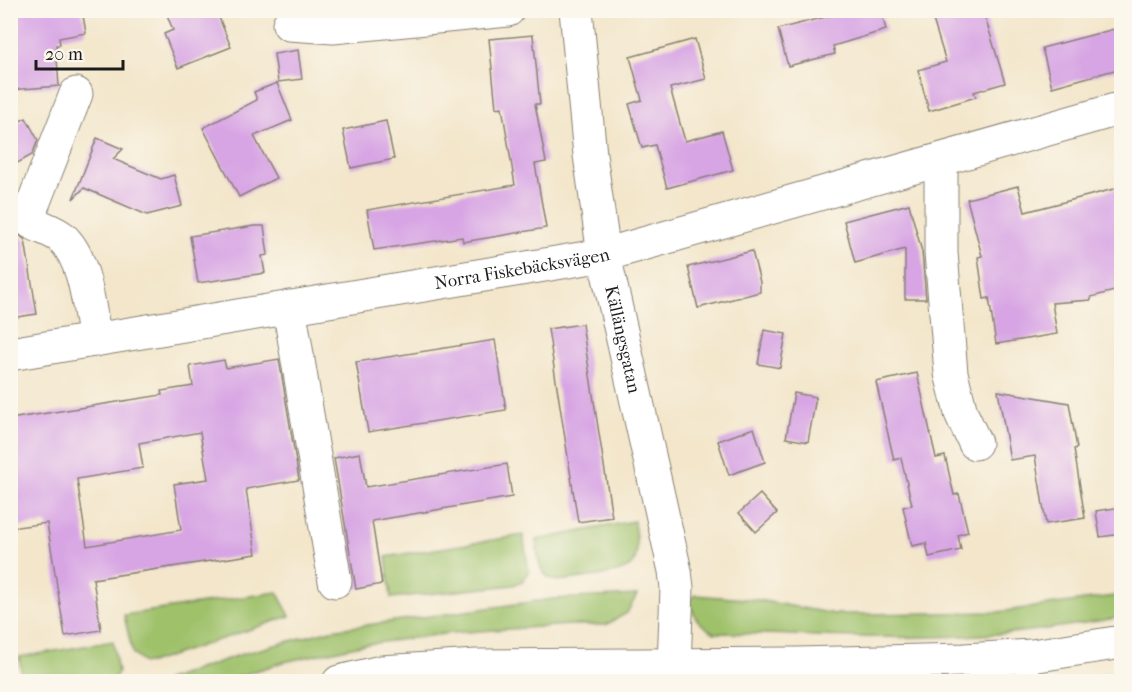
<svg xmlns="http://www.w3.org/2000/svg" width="1132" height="692" viewBox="0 0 1132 692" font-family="'IM FELL French Canon',serif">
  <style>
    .green { fill: #9fc16a; stroke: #5e6e43; stroke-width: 1.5 }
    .forest { fill: #7fa75e; stroke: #4e623d; stroke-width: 1.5 }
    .building { fill: #d7a4e4; fill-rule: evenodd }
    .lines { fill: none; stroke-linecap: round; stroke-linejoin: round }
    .minor-casing { stroke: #888174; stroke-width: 35 }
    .minor { stroke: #fff; stroke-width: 33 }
    .labels { text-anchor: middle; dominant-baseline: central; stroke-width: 4.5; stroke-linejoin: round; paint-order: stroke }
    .street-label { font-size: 18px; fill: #1c1c1c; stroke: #fbf7ec }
  </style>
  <rect width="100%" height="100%" fill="#fbf7ec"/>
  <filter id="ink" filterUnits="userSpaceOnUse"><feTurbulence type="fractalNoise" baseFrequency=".0167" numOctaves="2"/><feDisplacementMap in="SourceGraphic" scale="12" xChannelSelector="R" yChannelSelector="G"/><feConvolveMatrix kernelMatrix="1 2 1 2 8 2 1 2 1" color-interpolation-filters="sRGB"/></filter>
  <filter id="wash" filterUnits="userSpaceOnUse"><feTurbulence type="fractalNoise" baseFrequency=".008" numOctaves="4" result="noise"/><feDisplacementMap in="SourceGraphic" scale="24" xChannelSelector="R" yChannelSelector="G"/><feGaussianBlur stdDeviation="1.35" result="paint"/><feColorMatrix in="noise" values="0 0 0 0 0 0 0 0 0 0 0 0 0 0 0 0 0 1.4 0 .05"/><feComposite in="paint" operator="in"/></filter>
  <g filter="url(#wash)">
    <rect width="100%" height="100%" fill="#f3e6cb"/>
    <g class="green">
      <path d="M 634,521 C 635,534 640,552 633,563 C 626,576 571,579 557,581 C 536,575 539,558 536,540 Z"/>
      <polygon points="523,535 529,571 523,581 513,585 391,598 386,557"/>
      <polygon points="277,592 290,616 150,663 144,663 133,654 124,615"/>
      <polygon points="637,595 627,613 606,625 569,625 451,633 361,645 284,662 223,681 164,681 242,654 331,630 552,599"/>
      <path d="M 695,595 L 758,600 L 835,614 L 870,614 L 998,612 L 1121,595 L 1122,617 C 1075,625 1028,633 980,635 C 892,641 802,634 714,633 C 698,623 694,619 689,600 Z"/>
      <polygon points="113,641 118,672 113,680 23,681 19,657"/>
    </g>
    <polygon class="forest" points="1121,672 1121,681 1073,681"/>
    <g id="blocks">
      <g class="building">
        <polygon points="10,10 82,10 86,33 59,38 60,45 56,45 59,86 10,90"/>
        <polygon points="165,10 216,10 231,47 178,68 164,34 173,30"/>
        <polygon points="853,10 881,10 886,30 833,46 835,54 788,66 778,29"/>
        <polygon points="930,10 983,10 1005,83 974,92 976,97 929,111 918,70 946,62"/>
        <polygon points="1122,27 1122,68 1052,87 1042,48"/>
        <polygon points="533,35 540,104 535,104 546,162 535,164 546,228 463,242 462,237 374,250 367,210 515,185 502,107 496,108 489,39"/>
        <polygon points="695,39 706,79 670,88 685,141 722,131 733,170 667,188 655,145 642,148 629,104 642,100 630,57"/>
        <polygon points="298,50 302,79 278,82 274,54"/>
        <polygon points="277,83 292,120 254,136 276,178 239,197 203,128 257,100 254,92"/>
        <polygon points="26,118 38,140 32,155 10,167 10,126"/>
        <polygon points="386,121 394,159 351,168 343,130"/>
        <polygon points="97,138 123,149 113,159 161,179 174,175 182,206 147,215 84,188 73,199"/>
        <polygon points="1018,186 1025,212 1122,187 1122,289 1091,297 1091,300 1052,303 1057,334 996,344 989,298 984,299 978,257 982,256 967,199"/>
        <polygon points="909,204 922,252 926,299 905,299 905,249 855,263 844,221"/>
        <polygon points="254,226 264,226 268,255 262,256 265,273 198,283 190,236"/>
        <polygon points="16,232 25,240 37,314 10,318 10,233"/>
        <polygon points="752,251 760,282 760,292 698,308 688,267"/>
        <polygon points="582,324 612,517 578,522 548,329"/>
        <polygon points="764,330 786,334 780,368 758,364"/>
        <polygon points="495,340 506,410 368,432 356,362"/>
        <path d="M 279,359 L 299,480 L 246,489 L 256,554 L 93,579 L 101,630 L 65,636 L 47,523 L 10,528 L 10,419 L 162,395 L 161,391 L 193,386 L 190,366 L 224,360 L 226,368 ZM 200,432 L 208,479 L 174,484 L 181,530 L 87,546 L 77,479 L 143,468 L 139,443 Z"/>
        <polygon points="917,373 936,458 945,456 954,495 959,494 968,532 958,535 961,550 929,557 926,543 912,546 903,507 912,505 901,458 894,460 876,382"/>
        <polygon points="998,391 1069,403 1077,448 1074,449 1085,518 1046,524 1035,456 1010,460"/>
        <polygon points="794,393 816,397 808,442 786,438"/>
        <polygon points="754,428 765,462 729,475 718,441"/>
        <polygon points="360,453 366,487 507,464 512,497 372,521 382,584 356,589 334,458"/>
        <polygon points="760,494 777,513 756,532 739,513"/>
        <polygon points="1122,507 1122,534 1100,537 1096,511"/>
      </g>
    </g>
  </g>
  <g filter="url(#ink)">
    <use href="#blocks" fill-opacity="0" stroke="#888174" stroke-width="1.5"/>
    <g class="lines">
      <defs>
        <g id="minor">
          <path id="s1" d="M 576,10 L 590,155 L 604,255 L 675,571 L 677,588 L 674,665"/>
          <polyline points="289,24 333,27 508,10"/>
          <path d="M 76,94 L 28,217 L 31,222 C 40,227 53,231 61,237 C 86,258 89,310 95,340"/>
          <polyline points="941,160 941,253 951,373 961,413 975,443"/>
          <polyline points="289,307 335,581"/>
          <path id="s2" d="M 10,354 L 604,255 L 1122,108"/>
          <polyline points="339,682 381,672 477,666 798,664 964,660 1032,656 1122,642"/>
        </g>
      </defs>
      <use href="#minor" class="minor-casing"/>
      <use href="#minor" class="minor"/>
    </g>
  </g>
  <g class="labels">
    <g class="street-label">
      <text stroke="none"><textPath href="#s2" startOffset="519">Norra Fiskebäcksvägen</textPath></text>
      <text stroke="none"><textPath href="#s1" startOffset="333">Källängsgatan</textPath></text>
    </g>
  </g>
  <rect width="1132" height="692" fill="none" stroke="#fbf7ec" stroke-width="36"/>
  <path d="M36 60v9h87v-9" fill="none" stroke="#1c1c1c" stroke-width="3"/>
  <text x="45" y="60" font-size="18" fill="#1c1c1c" stroke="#fbf7ec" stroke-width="4.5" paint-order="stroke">20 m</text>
</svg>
